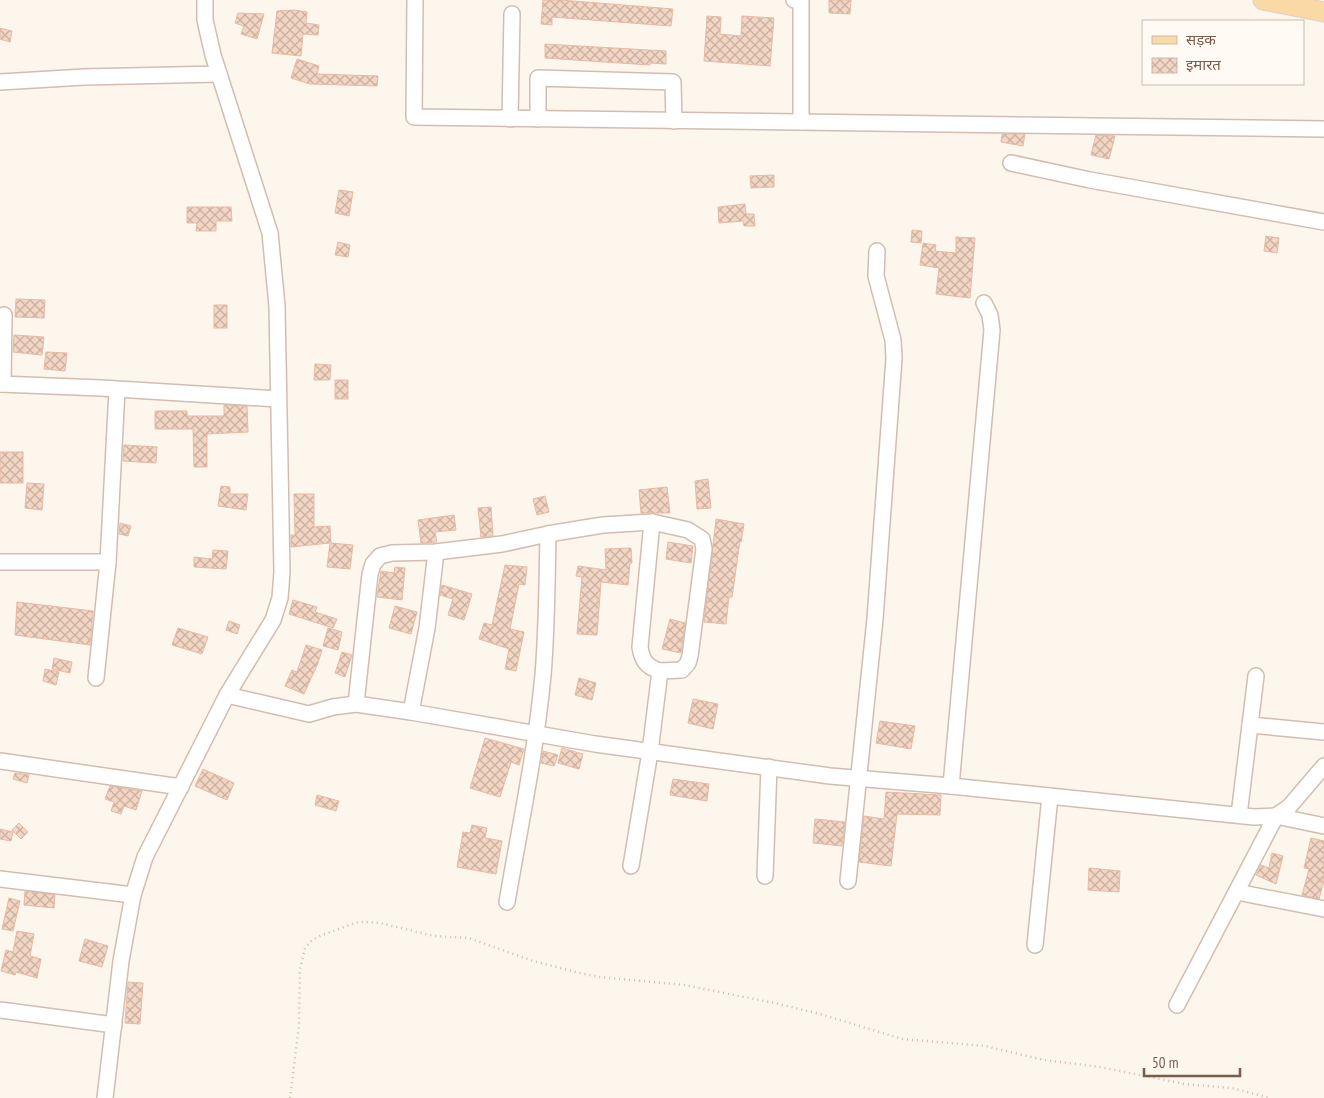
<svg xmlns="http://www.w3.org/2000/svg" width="1324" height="1098" viewBox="0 0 1324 1098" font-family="'PT Sans Narrow','Noto Sans Devanagari',sans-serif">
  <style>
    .building { fill: url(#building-cross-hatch); stroke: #e6bba3 }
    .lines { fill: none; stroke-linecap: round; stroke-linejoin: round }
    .minor-casing { stroke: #d1beb0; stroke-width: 18 }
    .major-casing { stroke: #dad1cd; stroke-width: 21 }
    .path { stroke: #d9b8a5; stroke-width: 2.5; stroke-dasharray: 1 4; stroke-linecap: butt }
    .minor { stroke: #fff; stroke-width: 15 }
    .major { stroke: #fbd9a5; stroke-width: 19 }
  </style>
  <defs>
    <pattern id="building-cross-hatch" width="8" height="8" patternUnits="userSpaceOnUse" patternTransform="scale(1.25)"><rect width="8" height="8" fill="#f3d5c3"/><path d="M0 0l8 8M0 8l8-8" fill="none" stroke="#cab0a1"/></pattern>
  </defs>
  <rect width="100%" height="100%" fill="#fdf6ec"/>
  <g class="building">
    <polygon points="543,0 561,0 673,9 671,26 552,17 552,25 541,24"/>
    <polygon points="829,0 851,0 850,14 829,13"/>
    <polygon points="294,10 307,12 306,23 319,25 318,35 303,34 301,56 272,53 277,11"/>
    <polygon points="238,13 264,14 257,39 241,34 244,26 235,23"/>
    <polygon points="707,16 721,17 720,34 741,36 742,16 774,18 770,66 704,61"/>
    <polygon points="0,28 12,31 10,42 0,39"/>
    <polygon points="545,44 666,51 666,64 650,63 650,65 545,58"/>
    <polygon points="297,59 319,66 317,74 378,76 377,86 310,84 291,78"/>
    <polygon points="1002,134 1025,134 1023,146 1001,142"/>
    <polygon points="1096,135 1115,136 1109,159 1091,155"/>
    <polygon points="774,175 774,187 751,188 750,176"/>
    <polygon points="339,190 353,192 349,216 335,213"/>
    <polygon points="745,204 746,214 754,214 755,226 744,226 743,221 719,223 718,207"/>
    <polygon points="187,207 231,207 232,221 216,221 216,231 196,231 197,223 187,223"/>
    <polygon points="912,230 922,231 921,243 911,242"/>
    <polygon points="1266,236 1279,238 1277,253 1264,251"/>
    <polygon points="956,237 975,238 970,298 936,294 939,268 920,265 923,243 936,245 935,251 956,253"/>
    <polygon points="338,242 350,245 348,257 335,255"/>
    <polygon points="16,299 45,300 44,318 15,317"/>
    <rect x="214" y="305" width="13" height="23"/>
    <polygon points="14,335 44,337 42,355 13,352"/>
    <polygon points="46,352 67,353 65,371 44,369"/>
    <polygon points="315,364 331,365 330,380 314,380"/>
    <rect x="335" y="380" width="13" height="19"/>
    <polygon points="224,405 247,406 248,432 207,434 207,467 194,467 193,429 155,429 155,411 187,411 187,416 224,416"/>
    <polygon points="124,445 157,447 156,463 123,461"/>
    <rect x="0" y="452" width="23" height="31"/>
    <polygon points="708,479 711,508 697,509 695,481"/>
    <polygon points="27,483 44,484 42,510 25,508"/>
    <polygon points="221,486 230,487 230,494 248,494 246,510 218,506"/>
    <polygon points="667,487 670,513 641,513 639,490"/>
    <polygon points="294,494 314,494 314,527 330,526 331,543 353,545 350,569 327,567 330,543 291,547 291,535 295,535"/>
    <polygon points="545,496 549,512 537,515 533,499"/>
    <polygon points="491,507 493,536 481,537 478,508"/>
    <polygon points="454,515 456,530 435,532 437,542 421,543 418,520"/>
    <polygon points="716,519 744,524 741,542 740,541 732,597 729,597 726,624 704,622"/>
    <polygon points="120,523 131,526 128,536 119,534"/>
    <polygon points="668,542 693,546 691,563 666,559"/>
    <polygon points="631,548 632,563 630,563 628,585 601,582 597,635 577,634 582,577 576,576 578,566 606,570 605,549"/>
    <polygon points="213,550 228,551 226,569 194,567 194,557 212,559"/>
    <polygon points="505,565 527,567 525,585 519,584 510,629 524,632 516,671 505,669 509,649 479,639 484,623 492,625"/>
    <polygon points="395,567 405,568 402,600 377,597 381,571 394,573"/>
    <polygon points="442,585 472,594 464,620 448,615 453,599 440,595"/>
    <polygon points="293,600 317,607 315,612 337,619 333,628 289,614"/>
    <polygon points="17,602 93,611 90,645 15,635"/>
    <polygon points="395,606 417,612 411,634 389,628"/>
    <polygon points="670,619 685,623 681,653 662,649"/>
    <polygon points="229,621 240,625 237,634 226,630"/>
    <polygon points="178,628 208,637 202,654 172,645"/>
    <polygon points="328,628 342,632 338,650 323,646"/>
    <polygon points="306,645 322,650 318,663 304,694 285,686 292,670 297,672"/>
    <polygon points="342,652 352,655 345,677 335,673"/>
    <polygon points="54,658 72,662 70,673 52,669"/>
    <polygon points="45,669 59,672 56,685 43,681"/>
    <polygon points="579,678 596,683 592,700 575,695"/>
    <polygon points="693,699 718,704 713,729 688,723"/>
    <polygon points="880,721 915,726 911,749 876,743"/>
    <polygon points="485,738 524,749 519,765 511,762 500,797 470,788"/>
    <polygon points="562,748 583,754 579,769 558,763"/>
    <polygon points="543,751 558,755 554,766 541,763"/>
    <polygon points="203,769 234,783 227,800 195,786"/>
    <polygon points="15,773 29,775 27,783 13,779"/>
    <polygon points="673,779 709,784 707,801 670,795"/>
    <polygon points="110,786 142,791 136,810 124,806 121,814 111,811 114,802 105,799"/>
    <polygon points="886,792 941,795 940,815 897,814 891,866 859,862 864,816 884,819"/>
    <polygon points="317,795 339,801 336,811 315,805"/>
    <polygon points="815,819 845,822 842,846 813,843"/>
    <polygon points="19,823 28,832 21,839 12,830"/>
    <polygon points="472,825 487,828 485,838 502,841 496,874 457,867 463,832 470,833"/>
    <polygon points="0,829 13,832 11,841 0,839"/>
    <polygon points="1311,838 1324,841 1324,880 1319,899 1302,895 1309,869 1304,868"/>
    <polygon points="1272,853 1283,856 1276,884 1256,875 1261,865 1269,868"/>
    <polygon points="1089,868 1120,871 1119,892 1088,890"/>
    <polygon points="25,891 55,895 54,908 24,905"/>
    <polygon points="9,898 20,901 13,931 2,929"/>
    <polygon points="17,931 34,934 30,956 41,959 37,978 16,972 15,975 1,971 6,950 13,952"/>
    <polygon points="85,939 108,946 102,967 79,961"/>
    <polygon points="128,982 143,983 140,1024 125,1023"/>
  </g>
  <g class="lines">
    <defs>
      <g id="minor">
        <polyline points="415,0 414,117 1324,129"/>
        <polyline points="794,0 801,0 801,122"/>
        <polyline points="0,82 84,77 219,74"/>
        <polyline points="510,119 512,14"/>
        <polyline points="538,119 538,78 673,82 674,121"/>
        <polyline points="1011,163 1090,180 1324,222"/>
        <polyline points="0,384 101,388 278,399"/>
        <polyline points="3,384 4,315"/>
        <polyline points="0,562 108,562"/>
        <polyline points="96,678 108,562 117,390"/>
        <polyline points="227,695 309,714 333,707 356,704 411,712 595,744 830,776 951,786 1254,817 1276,816 1324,826"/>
        <polyline points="356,704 370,574 373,564 380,556 392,553 436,552 502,544 548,534 603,525 652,522 688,530 702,539 704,549 690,656 688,663 682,670 660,671"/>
        <polyline points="411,712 427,628 436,552"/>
        <polyline points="1250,725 1324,732"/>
        <polyline points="0,761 181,787"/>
        <polyline points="951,786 992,330 990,315 984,303"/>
        <polyline points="1239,815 1256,676"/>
        <path d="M 631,866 L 650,752 L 660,671 C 647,667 642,661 640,647 L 652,522"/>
        <polyline points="765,876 769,767"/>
        <polyline points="0,879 133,895"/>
        <polyline points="848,881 875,619 894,358 893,340 876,276 877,251"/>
        <polyline points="1237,892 1324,909"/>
        <path d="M 507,902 C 520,826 536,751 543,675 C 547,628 547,581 548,534"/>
        <polyline points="1035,945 1050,796"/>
        <polyline points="1177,1005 1276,816 1289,807 1324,766"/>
        <polyline points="0,1010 114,1025"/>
        <polyline points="105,1098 121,961 133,895 145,857 227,695 273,620 280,598 282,572 277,306 270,233 213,55 205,20 205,0"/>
      </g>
      <polyline id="major" points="1263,0 1324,12"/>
    </defs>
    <use href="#minor" class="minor-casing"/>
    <use href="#major" class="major-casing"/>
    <polyline class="path" points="290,1098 299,1025 300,969 305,948 312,940 322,935 358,922 369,922 380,923 434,936 469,938 533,961 580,973 599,977 685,985 779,1004 820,1014 902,1039 985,1046 1044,1060 1100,1067 1184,1084 1232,1088 1270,1098"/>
    <use href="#minor" class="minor"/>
    <use href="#major" class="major"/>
  </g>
  <rect x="1142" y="20" width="162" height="65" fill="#fffaf3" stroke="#cabbb1"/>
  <rect x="1152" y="36" width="25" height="8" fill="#fbd9a5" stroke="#cabbb1"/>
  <text x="1186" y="45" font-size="15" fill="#7a5c4d">सड़क</text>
  <rect x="1152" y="58" width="25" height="15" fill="url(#building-cross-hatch)" stroke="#cabbb1"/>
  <text x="1186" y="70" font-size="15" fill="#7a5c4d">इमारत</text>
  <path d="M1144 1068v8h96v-8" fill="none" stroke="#7a5c4d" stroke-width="2.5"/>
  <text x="1152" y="1068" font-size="15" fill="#7a5c4d" stroke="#fffaf3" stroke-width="4" paint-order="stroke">50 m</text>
</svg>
